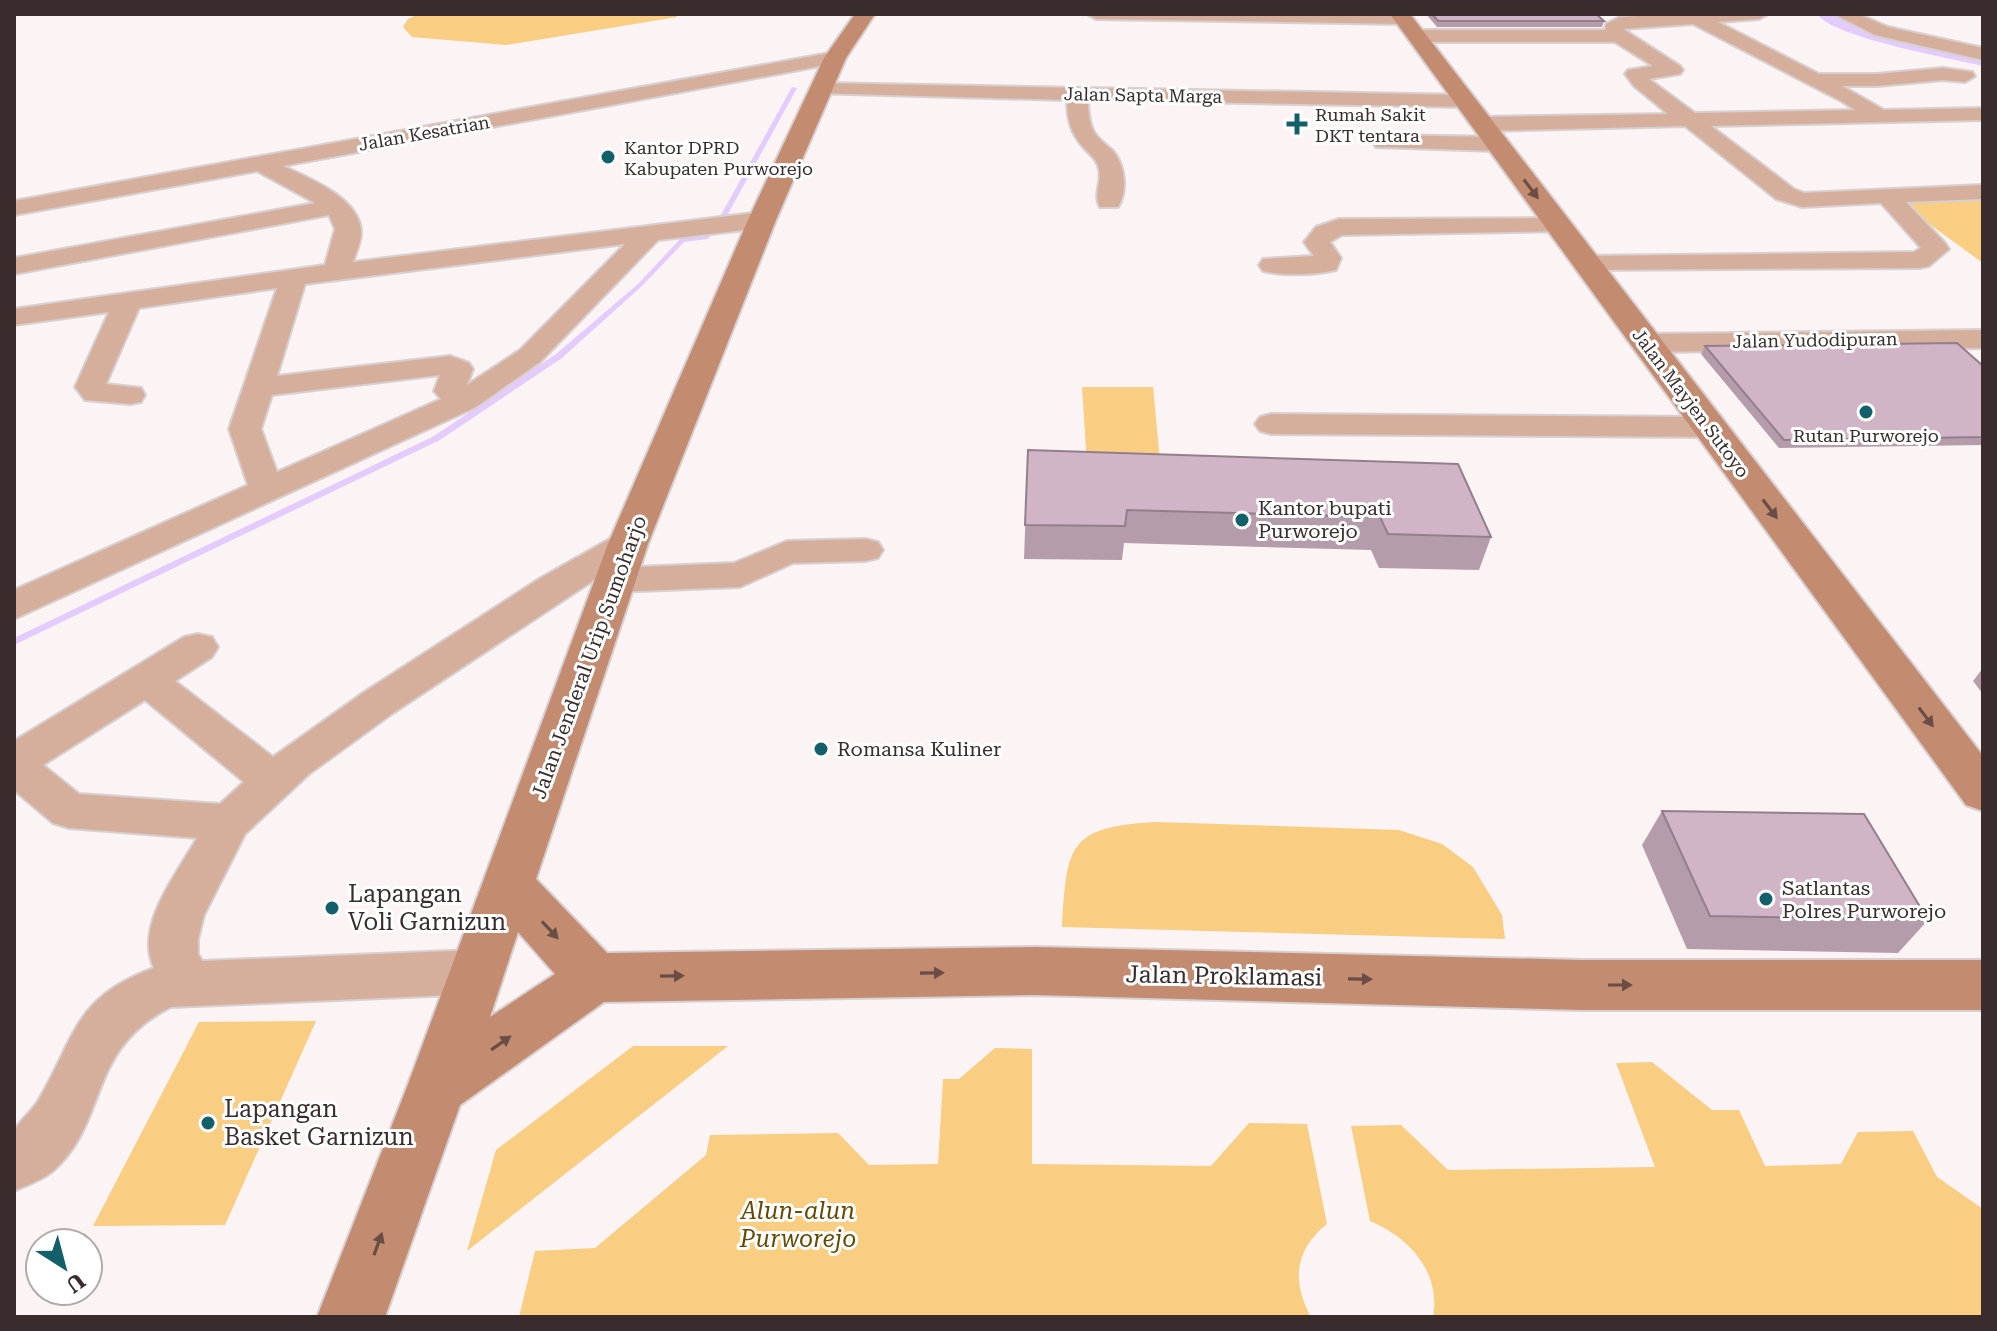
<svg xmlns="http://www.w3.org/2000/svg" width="1997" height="1331" viewBox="0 0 1997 1331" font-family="'Roboto Serif',serif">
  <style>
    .green { fill: #f9cd82 }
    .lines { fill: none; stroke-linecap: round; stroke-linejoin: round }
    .stream { fill: #e3ccfc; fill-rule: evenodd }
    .river { fill: #e3ccfc; fill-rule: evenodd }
    .minor-casing { stroke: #d8cfd0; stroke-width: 4 }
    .secondary-casing { stroke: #d8cfd0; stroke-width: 4 }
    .minor { fill: #d5af9c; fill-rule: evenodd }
    .secondary { fill: #c38b70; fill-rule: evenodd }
    .wall { fill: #b49cab }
    .building { fill: #d1b5c7; stroke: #927f8b; stroke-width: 2 }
    .oneway { fill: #6a4d44 }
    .poi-dot { fill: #12616a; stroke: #fff; stroke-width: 3 }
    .labels { text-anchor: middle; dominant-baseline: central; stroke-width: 6; stroke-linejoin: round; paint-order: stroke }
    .far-street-label { font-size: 18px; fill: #3a2c2d; stroke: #fff }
    .far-poi-label { font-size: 18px; fill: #3a2c2d; stroke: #fff; text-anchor: start }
    .poi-label { font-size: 20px; fill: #3a2c2d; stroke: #fff; text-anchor: start }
    .street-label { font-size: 20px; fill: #3a2c2d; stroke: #fff }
    .near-poi-label { font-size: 24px; fill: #3a2c2d; stroke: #fff; text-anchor: start }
    .near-street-label { font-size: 24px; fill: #3a2c2d; stroke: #fff }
    .near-park-label { font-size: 24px; font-style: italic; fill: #684902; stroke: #fff }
  </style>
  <rect width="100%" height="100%" fill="#fbf3f4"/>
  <g class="green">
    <polygon points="419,14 676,14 677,17 506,45 412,37 403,27 408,19"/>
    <polygon points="1983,190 1983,263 1888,194"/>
    <polygon points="1082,387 1153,387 1160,461 1087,464"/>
    <path d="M 1156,822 L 1399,830 L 1442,844 L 1473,867 L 1502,915 L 1505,939 L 1062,927 C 1067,845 1068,827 1156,822 Z"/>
    <polygon points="316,1021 225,1225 93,1226 199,1022"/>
    <polygon points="633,1046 728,1046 467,1251 496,1150"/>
    <path d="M 995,1048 L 1032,1049 L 1032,1164 L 1211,1166 L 1249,1123 L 1307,1124 L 1327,1224 C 1295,1249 1291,1281 1311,1317 L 519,1317 L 535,1251 L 595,1248 L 706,1155 L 710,1135 L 838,1133 L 869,1165 L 938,1164 L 943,1079 L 959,1079 Z"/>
    <path d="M 1652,1062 L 1712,1110 L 1739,1110 L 1765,1166 L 1841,1164 L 1858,1132 L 1913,1131 L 1937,1177 L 1983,1209 L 1983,1317 L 1433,1317 C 1441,1272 1409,1237 1370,1221 L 1351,1126 L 1401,1125 L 1448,1170 L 1655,1167 L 1616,1063 Z"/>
  </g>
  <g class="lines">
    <polygon class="stream" points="792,87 797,88 728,214 708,239 684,242 642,286 562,358 440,440 14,645 14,638 434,436 556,354 638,284 680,239 704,236 722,213"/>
    <path class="river" d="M 1817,14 L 1854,14 L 1873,23 L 1983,48 L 1983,66 C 1950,58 1834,38 1817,14 Z"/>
    <defs>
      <g id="minor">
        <polygon points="1087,14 1406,14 1413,19 1404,24 1096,19"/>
        <path d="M 1674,14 L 1768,14 L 1759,19 L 1718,22 L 1819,74 L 1877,74 L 1943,68 L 1972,72 L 1975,76 L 1965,82 L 1943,80 L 1877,86 L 1842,86 L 1884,110 L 1983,108 L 1983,120 L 1711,126 L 1794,189 L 1804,193 L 1983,185 L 1983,199 L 1906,202 L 1945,243 L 1949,249 L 1929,266 L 1920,268 L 1578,270 L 1574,264 L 1578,258 L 1587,256 L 1914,252 L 1921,248 L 1881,203 L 1802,207 L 1776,199 L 1685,126 L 1482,131 L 1471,124 L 1482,117 L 1668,114 L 1634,86 L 1625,74 L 1628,70 L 1653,66 L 1615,42 L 1417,42 L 1408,36 L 1417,30 L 1605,30 L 1606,24 L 1620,17 ZM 1693,24 L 1843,102 L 1855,110 L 1695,113 L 1649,79 L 1680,74 L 1683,70 L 1680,66 L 1623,29 Z"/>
        <polygon points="1834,14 1858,14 1888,27 1983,48 1983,60 1875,35"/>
        <path d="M 835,52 L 845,58 L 842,62 L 283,166 C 308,178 358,197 361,230 C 362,241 356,252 353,262 L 762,212 L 771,215 L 775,220 L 771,225 L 762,228 L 658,240 L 540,362 L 476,407 L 14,619 L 14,590 L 248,485 L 229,429 L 277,288 L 139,308 L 106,384 L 141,388 L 145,395 L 141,402 L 130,404 L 85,400 L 75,387 L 109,312 L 14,325 L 14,309 L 325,265 L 335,229 L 329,215 L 14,274 L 14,258 L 315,203 L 257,171 L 14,215 L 14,201 ZM 625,244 L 520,350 L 467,385 L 473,369 L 469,363 L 450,356 L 277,376 L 305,284 ZM 440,375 L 434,391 L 441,399 L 277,472 L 261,429 L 272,395 Z"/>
        <path d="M 821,83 L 1465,95 L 1476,101 L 1465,107 L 1088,100 C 1088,112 1089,122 1094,132 C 1099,140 1107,145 1113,151 C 1125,165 1128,191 1118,207 L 1100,207 C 1093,196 1102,182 1099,169 C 1097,159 1090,155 1084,148 C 1071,134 1067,119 1067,100 L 814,93 L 811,89 L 814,85 Z"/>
        <polygon points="1384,135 1497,137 1508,144 1497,151 1376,147 1373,142"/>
        <path d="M 1558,218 L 1567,221 L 1571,226 L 1567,231 L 1342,235 L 1330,242 L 1341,258 L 1336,270 C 1315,275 1284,276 1263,271 L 1259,265 L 1263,259 L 1314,256 L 1304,242 L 1316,227 L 1339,219 Z"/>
        <polygon points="1983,330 1983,348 1646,352 1636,349 1631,343 1636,337 1646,334"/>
        <polygon points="1271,414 1710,417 1721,420 1726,427 1721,434 1710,437 1271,434 1260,431 1255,424 1260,417"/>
        <path d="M 628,533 L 641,536 L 646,544 L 641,552 L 613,568 L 734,563 L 787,541 L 865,539 L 878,542 L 883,550 L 878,558 L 865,561 L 793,563 L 740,587 L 614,592 L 601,588 L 597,578 L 393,713 L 309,774 L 245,834 L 204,915 L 198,939 L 198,954 L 202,961 L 476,950 L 494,956 L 501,972 L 494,988 L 476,994 L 171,1007 C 86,1049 109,1122 53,1171 C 42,1180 27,1185 14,1191 C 14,1178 10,1139 15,1130 C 20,1120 32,1111 38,1101 C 77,1035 73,998 154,968 C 134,926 177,874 197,838 L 69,828 L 53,823 L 14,790 L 14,741 L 184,637 L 198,634 L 212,637 L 218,647 L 212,657 L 175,681 L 273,757 L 363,693 L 539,579 L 615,536 ZM 145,700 L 244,782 L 220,804 L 79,794 L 43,765 Z"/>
      </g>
      <g id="secondary">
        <path d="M 855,14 L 875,14 L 846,58 L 776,220 L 648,544 L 536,879 L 607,953 L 1036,947 L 1582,960 L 1983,960 L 1983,1010 L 1582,1010 L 1036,995 L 604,1002 L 460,1105 L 385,1317 L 317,1317 L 407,1087 L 608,544 L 748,220 L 824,58 ZM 518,932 L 555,974 L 490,1017 Z"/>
        <polygon points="1390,14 1410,14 1983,756 1983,811 1966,805"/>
      </g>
    </defs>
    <use href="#minor" class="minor-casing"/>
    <use href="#secondary" class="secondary-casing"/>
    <use href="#minor" class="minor"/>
    <use href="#secondary" class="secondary"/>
  </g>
  <g class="wall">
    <polygon points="1426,14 1596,14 1604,21 1602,27 1437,27"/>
    <polygon points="1705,346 1983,366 1983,445 1779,448 1701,354"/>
    <polygon points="1028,450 1491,537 1479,570 1379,568 1371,550 1124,543 1122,560 1024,559"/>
    <polygon points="1983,668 1983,694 1973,681"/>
    <polygon points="1662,811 1928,920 1898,953 1687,949 1642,845"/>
  </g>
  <g class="building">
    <polygon points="1432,14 1596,14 1604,21 1438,21"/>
    <polygon points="1957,343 1983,366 1983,437 1784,440 1705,346"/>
    <polygon points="1028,450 1458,464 1491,537 1388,534 1380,517 1127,510 1125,526 1025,525"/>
    <polygon points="1662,811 1864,814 1928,920 1710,916"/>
  </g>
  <defs><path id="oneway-solid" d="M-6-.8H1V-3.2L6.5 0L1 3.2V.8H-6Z" transform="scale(2)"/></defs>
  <g class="oneway">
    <use href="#oneway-solid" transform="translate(1531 189) rotate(53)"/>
    <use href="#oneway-solid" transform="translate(1770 509) rotate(53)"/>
    <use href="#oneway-solid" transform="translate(1926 717) rotate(53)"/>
    <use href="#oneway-solid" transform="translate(550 930) rotate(47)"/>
    <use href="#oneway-solid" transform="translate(932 973) rotate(-1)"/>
    <use href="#oneway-solid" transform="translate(672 976) rotate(-1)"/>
    <use href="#oneway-solid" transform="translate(1360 979) rotate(1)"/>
    <use href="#oneway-solid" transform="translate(1620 985)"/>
    <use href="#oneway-solid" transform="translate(501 1043) rotate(-35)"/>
    <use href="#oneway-solid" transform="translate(378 1244) rotate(-70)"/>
  </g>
  <g class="poi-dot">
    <path d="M1293 112h8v8h8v8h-8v8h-8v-8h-8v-8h8z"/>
    <circle cx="608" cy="157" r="8"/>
    <circle cx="1866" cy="412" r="8"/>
    <circle cx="1242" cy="520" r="8"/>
    <circle cx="821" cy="749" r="8"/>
    <circle cx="1766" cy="899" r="8"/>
    <circle cx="332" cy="908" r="8"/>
    <circle cx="208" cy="1123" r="8"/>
  </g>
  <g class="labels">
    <g class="far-street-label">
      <text transform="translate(1143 95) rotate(1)">Jalan Sapta Marga</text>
      <text transform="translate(424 133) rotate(-10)">Jalan Kesatrian</text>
      <text transform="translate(1815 340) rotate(-1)">Jalan Yudodipuran</text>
      <text transform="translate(1691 403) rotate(53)">Jalan Mayjen Sutoyo</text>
    </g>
    <g class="far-poi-label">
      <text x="1315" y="114">Rumah Sakit<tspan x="1315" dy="21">DKT tentara</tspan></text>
      <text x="624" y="147">Kantor DPRD<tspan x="624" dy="21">Kabupaten Purworejo</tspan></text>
      <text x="1866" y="435" text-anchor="middle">Rutan Purworejo</text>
    </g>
    <g class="poi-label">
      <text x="1258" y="508">Kantor bupati<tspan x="1258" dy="23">Purworejo</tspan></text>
      <text x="837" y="749">Romansa Kuliner</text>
      <text x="1782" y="888">Satlantas<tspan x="1782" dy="23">Polres Purworejo</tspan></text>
    </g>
    <g class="street-label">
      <text transform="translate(589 657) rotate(-70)">Jalan Jenderal Urip Sumoharjo</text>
    </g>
    <g class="near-poi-label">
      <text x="348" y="894">Lapangan<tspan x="348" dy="28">Voli Garnizun</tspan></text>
      <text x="224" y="1109">Lapangan<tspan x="224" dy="28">Basket Garnizun</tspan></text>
    </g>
    <g class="near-street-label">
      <text transform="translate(1224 976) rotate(1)">Jalan Proklamasi</text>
    </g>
    <g class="near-park-label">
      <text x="798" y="1211">Alun-alun<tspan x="798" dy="28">Purworejo</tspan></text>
    </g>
  </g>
  <rect width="1997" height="1331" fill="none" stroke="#3a2c2d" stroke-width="32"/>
  <g transform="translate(64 1267) rotate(144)"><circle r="38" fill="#ffffff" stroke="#b0abab" stroke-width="2"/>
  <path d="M0-6L14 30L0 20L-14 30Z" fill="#12616a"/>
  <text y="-12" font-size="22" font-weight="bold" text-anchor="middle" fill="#3a2c2d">U</text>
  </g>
</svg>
